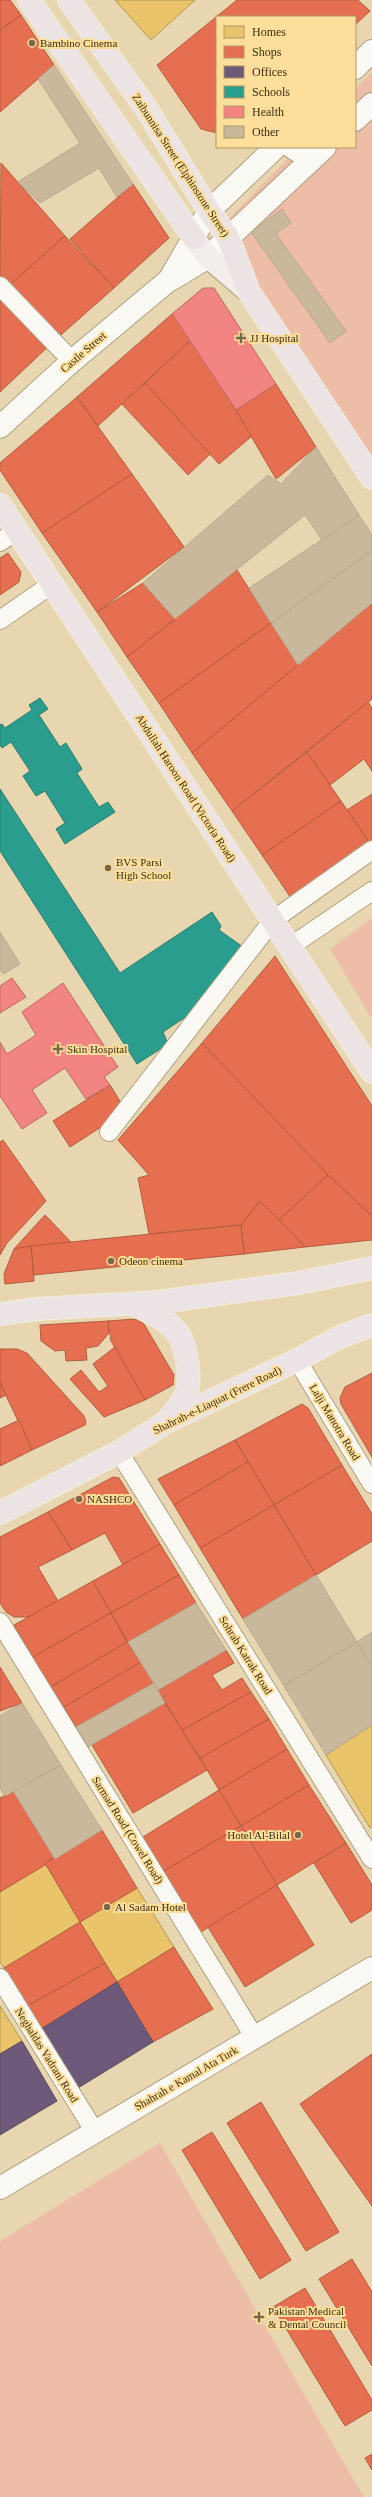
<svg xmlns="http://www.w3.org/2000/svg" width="372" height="2497" viewBox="0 0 372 2497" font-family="'Times New Roman',serif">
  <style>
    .green { fill: #eebda7 }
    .homes { fill: #e9c46a; stroke: #b49750 }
    .shops { fill: #e76f51; stroke: #b35c3e }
    .offices { fill: #6d597a; stroke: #5e4c5b }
    .schools { fill: #2a9d8f; stroke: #2f7c6a }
    .health { fill: #f28482; stroke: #bb6a60 }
    .building { fill: #cab89d; stroke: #baa88d }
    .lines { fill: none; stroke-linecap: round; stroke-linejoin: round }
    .minor-casing { stroke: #aea183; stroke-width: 20 }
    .tertiary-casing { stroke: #aea183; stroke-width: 24 }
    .secondary-casing { stroke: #aea183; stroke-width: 24 }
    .primary-casing { stroke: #f4eddb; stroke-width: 24 }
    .minor { stroke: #fbf9f3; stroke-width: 18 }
    .tertiary { stroke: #fbf9f3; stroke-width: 22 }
    .secondary { stroke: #f3eeeb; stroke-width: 22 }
    .primary { stroke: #ebe3e4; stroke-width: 22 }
    .poi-dot { fill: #776949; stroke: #fdde9a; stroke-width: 1.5 }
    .labels { text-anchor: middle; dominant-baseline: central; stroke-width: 4; stroke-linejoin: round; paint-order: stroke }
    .poi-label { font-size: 11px; fill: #3a2e12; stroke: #fdde9a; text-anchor: start }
    .street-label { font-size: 11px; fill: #3a2e12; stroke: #fdde9a }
  </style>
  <rect width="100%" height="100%" fill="#e7d6b0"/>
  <g class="green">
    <polygon points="372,72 372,476 210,238 299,147 355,147 355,90"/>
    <polygon points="372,918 372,1019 330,949"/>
    <polygon points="160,2143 342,2460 364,2497 0,2497 0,2241"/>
  </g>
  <g class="homes">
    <polygon points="115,0 195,0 151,40"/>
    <polygon points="372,1725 372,1827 370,1828 326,1755"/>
    <polygon points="45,1863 80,1922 4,1968 0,1962 0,1891"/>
    <polygon points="137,1888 174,1947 117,1982 80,1922"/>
    <polygon points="0,2006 22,2041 0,2054"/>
  </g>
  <g class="shops">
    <polygon points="0,0 10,0 21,15 0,30"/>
    <polygon points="237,0 358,0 370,11 355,25 355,17 217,17 217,133 201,129 157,65"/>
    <polygon points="21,15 54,65 0,112 0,30"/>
    <polygon points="1,163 65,236 4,290 0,286"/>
    <polygon points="133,184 169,238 114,288 70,239"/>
    <polygon points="65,236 114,288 54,341 4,290"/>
    <polygon points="9,295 54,341 0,392 0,302"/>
    <polygon points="172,314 191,340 98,426 77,397"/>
    <polygon points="191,340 252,436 219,464 145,383"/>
    <polygon points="145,383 210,454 188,475 122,404"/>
    <polygon points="276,384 316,447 276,479 236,410"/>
    <polygon points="77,397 132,474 42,533 0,470 0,463"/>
    <polygon points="132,474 184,547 97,612 42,533"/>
    <polygon points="8,553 21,572 19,582 0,595 0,558"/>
    <polygon points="237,570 271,623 159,703 127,657"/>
    <polygon points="143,583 175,619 127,657 97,612"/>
    <polygon points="372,603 372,699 232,811 192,753"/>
    <polygon points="271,623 298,665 192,753 159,703"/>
    <polygon points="368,702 372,708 372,771 364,759 330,785 307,752"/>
    <polygon points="307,752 341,801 262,855 232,811"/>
    <polygon points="372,794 372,844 371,845 347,810"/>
    <polygon points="341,801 371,845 293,901 262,855"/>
    <polygon points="275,956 372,1106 372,1216 328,1175 202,1043"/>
    <polygon points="202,1043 328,1175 279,1220 260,1201 241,1225 149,1234 138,1178 149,1175 118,1140"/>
    <polygon points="110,1085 126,1111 70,1147 53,1121"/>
    <polygon points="3,1140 46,1201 7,1243 0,1255 0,1142"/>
    <polygon points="328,1175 372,1216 372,1240 305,1247 279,1220"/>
    <polygon points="260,1201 279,1220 305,1247 244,1254 241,1225"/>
    <polygon points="45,1215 71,1242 14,1249"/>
    <polygon points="241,1225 244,1254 34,1275 31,1246"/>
    <polygon points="31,1246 34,1281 5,1284 4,1274 14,1249"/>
    <polygon points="136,1319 144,1324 174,1375 173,1385 145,1400 111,1341 108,1321"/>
    <polygon points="108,1321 109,1333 98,1346 86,1348 87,1360 66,1361 65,1350 55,1351 41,1341 40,1325"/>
    <polygon points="115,1347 145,1400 104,1417 70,1379 81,1370 99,1392 108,1386 93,1364"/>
    <polygon points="0,1349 17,1349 27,1353 84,1416 86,1422 85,1425 32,1450 0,1383"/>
    <polygon points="372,1373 372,1457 341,1404 340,1398 345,1387"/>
    <polygon points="0,1383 6,1395 0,1398"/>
    <polygon points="302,1404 308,1408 342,1465 274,1505 235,1440"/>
    <polygon points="19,1420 32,1450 0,1466 0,1429"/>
    <polygon points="235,1440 248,1462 174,1505 158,1479"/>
    <polygon points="248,1462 274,1505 200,1548 174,1505"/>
    <polygon points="342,1465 372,1514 372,1541 316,1575 274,1505"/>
    <polygon points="113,1477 119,1478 160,1544 123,1565 105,1533 72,1550 48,1512"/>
    <polygon points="274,1505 316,1575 243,1619 200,1548"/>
    <polygon points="48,1512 72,1550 38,1567 58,1601 28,1617 14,1617 6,1612 0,1603 0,1537"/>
    <polygon points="160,1544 179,1575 111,1613 93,1581"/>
    <polygon points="179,1575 196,1603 128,1642 111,1613"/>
    <polygon points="93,1581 111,1613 33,1657 14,1625"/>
    <polygon points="111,1613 127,1642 51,1687 33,1657"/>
    <polygon points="127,1642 141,1662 64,1707 51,1687"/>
    <polygon points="226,1650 234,1663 212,1675 222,1690 242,1678 251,1692 182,1730 158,1690"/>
    <polygon points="141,1662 154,1683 76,1727 64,1707"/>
    <polygon points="0,1667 22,1703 0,1711"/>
    <polygon points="251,1692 269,1719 200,1758 182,1730"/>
    <polygon points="165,1703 207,1770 133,1813 92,1745"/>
    <polygon points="269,1719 287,1749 219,1790 200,1758"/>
    <polygon points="287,1749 309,1785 241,1826 219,1790"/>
    <polygon points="309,1785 346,1843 277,1885 241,1826"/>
    <polygon points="219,1790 241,1826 164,1871 143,1837"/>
    <polygon points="13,1791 55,1859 0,1892 0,1798"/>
    <polygon points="241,1826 277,1885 201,1932 164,1871"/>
    <polygon points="102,1830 137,1888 80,1922 45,1863"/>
    <polygon points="346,1843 372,1885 372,1910 351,1923 314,1863"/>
    <polygon points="277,1885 314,1945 245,1987 208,1927"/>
    <polygon points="80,1922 105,1963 27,2006 4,1968"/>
    <polygon points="174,1947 213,2009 153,2042 117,1982"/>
    <polygon points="105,1963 117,1982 41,2029 27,2006"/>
    <polygon points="372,2054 372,2206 300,2104"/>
    <polygon points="261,2102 339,2232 306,2251 227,2123"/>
    <polygon points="212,2132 291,2260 260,2279 182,2150"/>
    <polygon points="352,2259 372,2292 372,2366 319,2279"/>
    <polygon points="305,2288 372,2400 372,2410 345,2426 273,2307"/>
    <polygon points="372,2454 372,2470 365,2458"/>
  </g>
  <g class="offices">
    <polygon points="117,1982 153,2042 78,2088 41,2029"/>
    <polygon points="22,2041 57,2101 0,2135 0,2054"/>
  </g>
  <g class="schools">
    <polygon points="40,698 48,709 39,715 60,747 66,743 82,769 77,773 99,807 108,802 115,812 65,844 56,829 65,823 45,791 36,796 23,776 30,771 11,742 2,748 0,745 0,725 2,724 5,728 32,710 29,705"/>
    <polygon points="0,789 120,973 212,912 221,926 219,930 243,947 199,1008 163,1032 168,1044 137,1064 0,851"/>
  </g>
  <g class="health">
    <polygon points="203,288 214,288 276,384 236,410 172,314"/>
    <polygon points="12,978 26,997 0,1013 0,986"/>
    <polygon points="63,983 118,1067 104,1077 110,1085 86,1099 65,1068 32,1090 47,1113 22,1129 0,1096 0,1042 7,1054 36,1035 22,1012"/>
  </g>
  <g class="building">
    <polygon points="54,65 133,184 117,197 99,168 40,203 18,182 80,143 38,79"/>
    <polygon points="282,209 291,223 276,234 346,331 330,343 251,232"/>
    <polygon points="316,447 359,515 322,540 305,515 175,619 143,583 268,475 281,484"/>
    <polygon points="359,515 372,535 372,551 271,623 249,588"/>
    <polygon points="372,551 372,603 298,665 271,623"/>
    <polygon points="0,932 20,964 3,974 0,969"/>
    <polygon points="316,1575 357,1642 284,1686 243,1619"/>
    <polygon points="196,1603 226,1650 158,1690 128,1642"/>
    <polygon points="372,1632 372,1667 357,1642"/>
    <polygon points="357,1642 372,1667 372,1725 326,1755 284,1686"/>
    <polygon points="154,1683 165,1703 88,1747 76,1727"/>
    <polygon points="22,1703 61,1765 5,1796 0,1788 0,1716"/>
    <polygon points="61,1765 102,1830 55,1859 13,1791"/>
  </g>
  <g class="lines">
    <defs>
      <g id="minor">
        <polyline points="0,286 72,361"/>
        <polyline points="0,542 17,530"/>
        <polyline points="0,620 52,584"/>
        <polyline points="291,946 372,891"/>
        <polyline points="109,1132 273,920 372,850"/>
        <polyline points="297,1360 372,1484"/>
        <polyline points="119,1452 372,1859"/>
        <polyline points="0,1622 255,2038"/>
        <polyline points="0,1978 95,2132"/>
      </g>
      <g id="tertiary">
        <polyline points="355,68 372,51"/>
        <polyline points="355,120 372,104"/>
        <polyline points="292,147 311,160"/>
        <polyline points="172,279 208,257 325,147"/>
        <polyline points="0,427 72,361 169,280 209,211 276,147"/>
        <polyline points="0,2188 372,1968"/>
      </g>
      <polyline id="secondary" points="194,238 208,257 249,292"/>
      <g id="primary">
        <polyline points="29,0 194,238"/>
        <polyline points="69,0 146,108 209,211 228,237 249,292 372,478"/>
        <polyline points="0,505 372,1072"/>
        <path d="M 133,1304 C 148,1312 170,1320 179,1335 C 186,1347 190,1373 188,1387 C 186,1400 175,1411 167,1421"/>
        <polyline points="0,1314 37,1309 158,1302 299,1283 372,1268"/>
        <polyline points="0,1513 119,1452 166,1422 297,1360 340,1337 372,1325"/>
      </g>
    </defs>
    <use href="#minor" class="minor-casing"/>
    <use href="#tertiary" class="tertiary-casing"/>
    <use href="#secondary" class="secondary-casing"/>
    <use href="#primary" class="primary-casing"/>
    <use href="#minor" class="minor"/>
    <use href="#tertiary" class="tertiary"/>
    <use href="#secondary" class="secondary"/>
    <use href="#primary" class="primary"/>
  </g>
  <g class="poi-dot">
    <circle cx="32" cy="43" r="4"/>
    <path d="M239 332h4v4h4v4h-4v4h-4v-4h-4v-4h4z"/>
    <circle cx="108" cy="868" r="4"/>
    <path d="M56 1043h4v4h4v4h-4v4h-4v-4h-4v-4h4z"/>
    <circle cx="111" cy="1261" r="4"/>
    <circle cx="79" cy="1499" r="4"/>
    <circle cx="298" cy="1835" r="4"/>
    <circle cx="107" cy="1907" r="4"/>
    <path d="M257 2311h4v4h4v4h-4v4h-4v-4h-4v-4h4z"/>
  </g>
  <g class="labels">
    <g class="poi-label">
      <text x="40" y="43">Bambino Cinema</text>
      <text x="250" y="338">JJ Hospital</text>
      <text x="116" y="862">BVS Parsi<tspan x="116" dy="13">High School</tspan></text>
      <text x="67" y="1049">Skin Hospital</text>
      <text x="119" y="1261">Odeon cinema</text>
      <text x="87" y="1499">NASHCO</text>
      <text x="290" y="1835" text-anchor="end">Hotel Al-Bilal</text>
      <text x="115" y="1907">Al Sadam Hotel</text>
      <text x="268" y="2311">Pakistan Medical<tspan x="268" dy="13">&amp; Dental Council</tspan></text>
    </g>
    <g class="street-label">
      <text transform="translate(181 165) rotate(57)">Zaibunnisa Street (Elphinstone Street)</text>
      <text transform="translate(83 352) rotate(-41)">Castle Street</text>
      <text transform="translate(186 788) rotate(57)">Abdullah Haroon Road (Victoria Road)</text>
      <text transform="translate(217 1400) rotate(-26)">Shahrah-e-Liaquat (Frere Road)</text>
      <text transform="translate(335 1422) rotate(59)">Lalji Manotra Road</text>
      <text transform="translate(246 1655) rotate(58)">Sohrab Katrak Road</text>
      <text transform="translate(128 1830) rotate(58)">Sarmad Road (Cowel Road)</text>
      <text transform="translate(47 2055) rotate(58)">Neghaldas Vadrani Road</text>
      <text transform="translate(186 2078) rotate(-30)">Shahrah e Kamal Ata Turk</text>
    </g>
  </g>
  <rect x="216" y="16" width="140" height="132" fill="#fdde9a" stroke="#af9864"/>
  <rect x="224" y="26" width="20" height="12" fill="#e9c46a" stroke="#af9864"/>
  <text x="252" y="36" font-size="12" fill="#3a2e12">Homes</text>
  <rect x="224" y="46" width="20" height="12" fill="#e76f51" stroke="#af9864"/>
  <text x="252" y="56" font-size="12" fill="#3a2e12">Shops</text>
  <rect x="224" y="66" width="20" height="12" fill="#6d597a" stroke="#af9864"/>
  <text x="252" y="76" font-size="12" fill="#3a2e12">Offices</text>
  <rect x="224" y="86" width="20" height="12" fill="#2a9d8f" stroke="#af9864"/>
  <text x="252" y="96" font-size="12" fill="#3a2e12">Schools</text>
  <rect x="224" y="106" width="20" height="12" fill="#f28482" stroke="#af9864"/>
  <text x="252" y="116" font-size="12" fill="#3a2e12">Health</text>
  <rect x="224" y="126" width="20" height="12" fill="#cab89d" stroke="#af9864"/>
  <text x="252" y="136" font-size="12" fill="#3a2e12">Other</text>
</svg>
